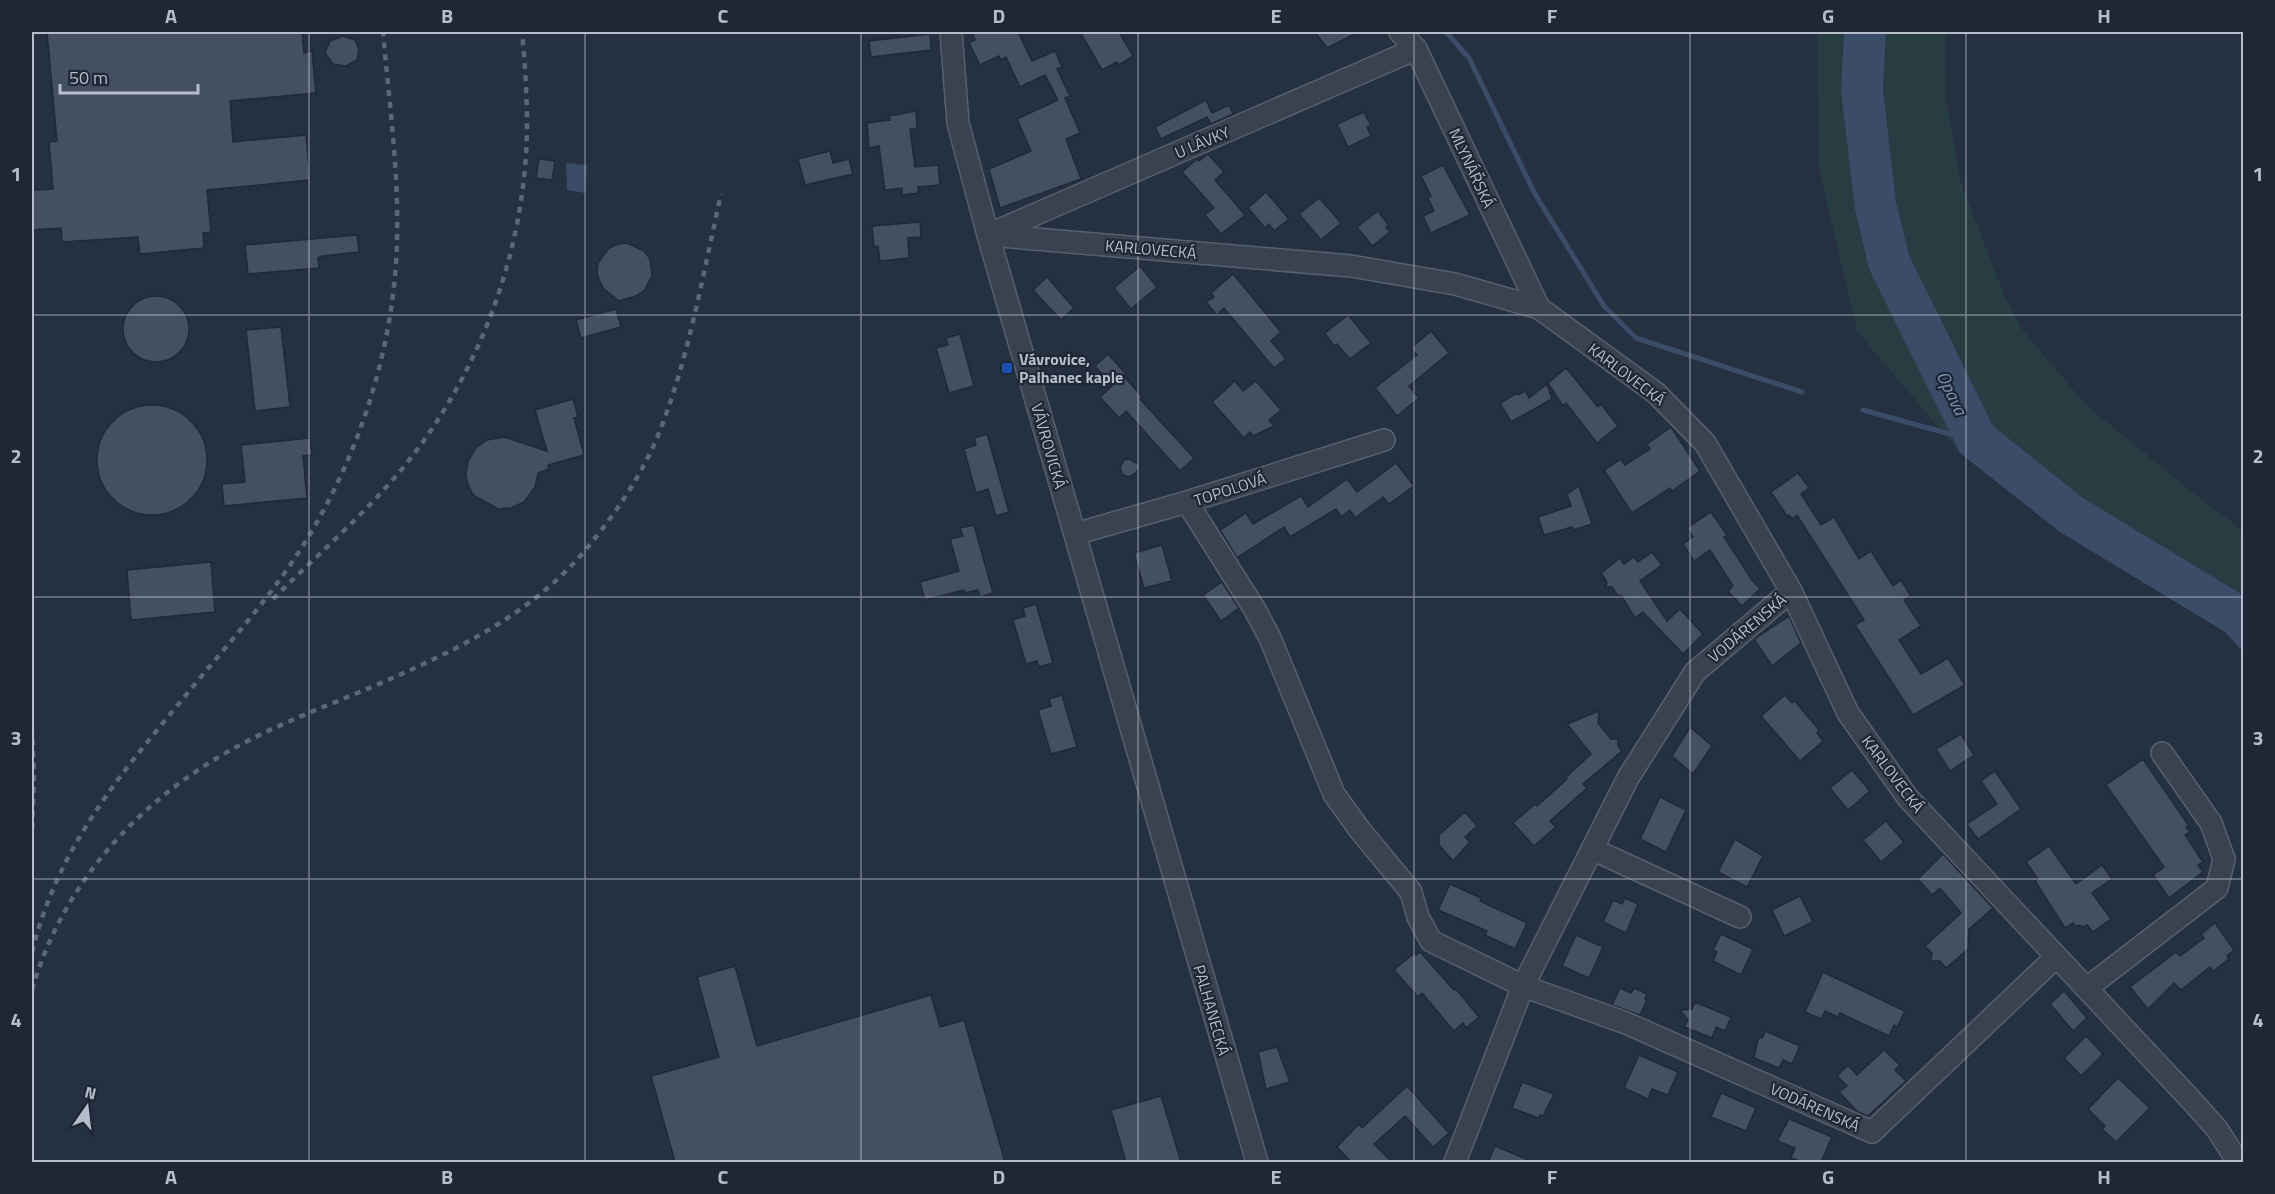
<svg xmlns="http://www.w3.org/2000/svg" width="2275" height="1194" viewBox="0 0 2275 1194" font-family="'Titillium Web',sans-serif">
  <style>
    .green { fill: #273d41 }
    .water { fill: #3b4c69 }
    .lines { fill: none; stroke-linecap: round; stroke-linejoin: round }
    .stream { stroke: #3b4c69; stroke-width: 5 }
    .building { fill: #445062; stroke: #202937; stroke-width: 1.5 }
    .minor-casing { stroke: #57606d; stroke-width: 24 }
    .minor { stroke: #394250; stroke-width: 21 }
    .rail { stroke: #5b6677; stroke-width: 4.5; stroke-dasharray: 6 6; stroke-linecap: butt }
    .grid { fill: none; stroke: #b6bdca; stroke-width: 1.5; stroke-opacity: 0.55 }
    .transit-dot { fill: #1a4fb4; stroke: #1e2735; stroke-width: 2 }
    .labels { text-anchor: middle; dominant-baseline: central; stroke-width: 4.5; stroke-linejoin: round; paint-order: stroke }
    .street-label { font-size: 16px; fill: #b6bdca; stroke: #1e2735 }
    .poi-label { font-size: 16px; font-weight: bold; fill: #b6bdca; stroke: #1e2735; text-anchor: start }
    .water-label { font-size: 18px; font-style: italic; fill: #7d92b2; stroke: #1e2735 }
    .neatline { fill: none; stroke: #b6bdca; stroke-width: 2 }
    .grid-label { font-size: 20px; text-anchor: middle; font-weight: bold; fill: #b6bdca }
  </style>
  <rect width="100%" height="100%" fill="#253040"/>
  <g class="green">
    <polygon points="1817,32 1844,32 1841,91 1869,269 1960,453 1857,331 1819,169"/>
    <polygon points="1886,32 1945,32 1946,100 1961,182 2004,295 2021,328 2088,407 2195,494 2243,531 2243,595 2083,498 1993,426 1909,255 1896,202 1883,89"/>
  </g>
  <g class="water">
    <polygon points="1844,32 1886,32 1883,89 1896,202 1909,255 1993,426 2083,498 2243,595 2243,652 2225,632 2060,532 1960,453 1869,269 1855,209 1841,91"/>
    <polygon points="566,163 587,165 585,193 567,190"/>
  </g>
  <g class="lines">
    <g class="stream">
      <polyline points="1446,32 1469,58 1535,194 1604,306 1636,338 1802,392"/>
      <polyline points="1863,410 1957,436"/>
    </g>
  </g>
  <g class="building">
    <polygon points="47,32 302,32 304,53 312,51 316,93 230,101 233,142 306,135 310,180 207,190 211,232 203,233 204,248 140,254 138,237 62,242 61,228 32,230 32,190 53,189 49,142 57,141"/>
    <polygon points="972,32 1018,32 1032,61 1055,51 1062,67 1057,69 1070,96 1065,98 1080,133 1066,139 1081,179 1000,208 989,169 1031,151 1017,119 1058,100 1045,75 1020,87 1006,57 1001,60 999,56 980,65 969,43 975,40"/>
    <polygon points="1080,32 1119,32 1133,56 1119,65 1117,62 1102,70"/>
    <polygon points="1315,32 1359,32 1327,48"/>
    <polygon points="930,34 931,50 871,57 869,41"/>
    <polygon points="343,36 355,40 359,50 357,60 346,66 333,64 325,53 330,41"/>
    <polygon points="1206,100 1212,113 1229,105 1233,114 1211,124 1207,117 1161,139 1155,127"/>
    <polygon points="916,111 917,129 910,129 915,167 938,165 940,185 918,187 918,193 902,195 902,188 885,190 879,146 869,148 867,123 890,120 889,116"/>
    <polygon points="1364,112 1371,126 1367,127 1371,136 1348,147 1337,124"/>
    <polygon points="830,151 833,163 849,159 853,174 805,185 798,159"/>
    <polygon points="1208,154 1224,172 1215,180 1245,215 1221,234 1205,215 1214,208 1182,172 1197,159 1199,161"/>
    <polygon points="539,159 555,161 552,180 536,178"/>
    <polygon points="1443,165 1470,215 1431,233 1423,216 1434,211 1428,198 1431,196 1421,176"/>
    <polygon points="1266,192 1289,219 1274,231 1269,224 1265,228 1248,208"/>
    <polygon points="1319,198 1341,223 1321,240 1299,214"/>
    <polygon points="1378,211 1389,226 1386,227 1390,232 1372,246 1357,227"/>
    <polygon points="920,222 921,237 908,238 909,258 880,261 878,246 874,247 872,226"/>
    <polygon points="357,235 359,252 322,256 318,258 319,268 248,274 245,245"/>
    <polygon points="627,243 644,251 650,259 652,276 644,291 636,296 619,301 604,289 600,282 597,273 598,263 609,248 618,244"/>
    <polygon points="1140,266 1157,287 1131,309 1114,288"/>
    <polygon points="1233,274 1281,332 1271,341 1286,359 1274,368 1224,308 1217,315 1206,302 1214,297 1211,293"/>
    <polygon points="1047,277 1074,308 1061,320 1033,290"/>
    <circle cx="156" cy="329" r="33"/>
    <polygon points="616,309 621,327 581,338 576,320"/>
    <polygon points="1348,315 1371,343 1350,359 1337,344 1334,346 1325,333"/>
    <polygon points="281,327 290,407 255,411 246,330"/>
    <polygon points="1431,331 1449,353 1409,386 1419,398 1397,416 1375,388 1417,355 1411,348"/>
    <polygon points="960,334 974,386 949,393 936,348 948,345 946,338"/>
    <polygon points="1108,354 1126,374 1124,376 1142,397 1140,399 1194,458 1180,471 1126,411 1119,418 1100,397 1112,386 1095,366"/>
    <polygon points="1566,368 1598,407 1601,404 1618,426 1597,443 1566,403 1563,406 1548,383"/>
    <polygon points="1235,381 1243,391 1256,381 1281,410 1269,420 1274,426 1253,436 1250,432 1244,438 1212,402"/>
    <polygon points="1547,384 1552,399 1511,422 1500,403 1517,393 1518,395 1525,391 1529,398"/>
    <polygon points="573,399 578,417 574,418 584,455 548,465 549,469 538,473 535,487 524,502 511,508 498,509 473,495 467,482 466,474 468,461 476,448 487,440 504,437 547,451 535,410"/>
    <circle cx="152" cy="460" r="55"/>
    <polygon points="1671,427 1700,471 1672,491 1670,488 1632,513 1604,470 1621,459 1625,465 1650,449 1647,444"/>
    <polygon points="987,434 1009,512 996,516 988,489 976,493 964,449 976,445 974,438"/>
    <polygon points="310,438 312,455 303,456 307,498 224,506 222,484 245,482 241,445"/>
    <polygon points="1129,459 1140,465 1136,473 1129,477 1123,475 1120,467 1124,460"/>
    <polygon points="1396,463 1414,486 1389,504 1383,497 1355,518 1350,510 1341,517 1336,509 1290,537 1284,527 1237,558 1220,530 1246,513 1253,524 1301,496 1308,507 1347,479 1357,492"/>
    <polygon points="1798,473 1809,488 1801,494 1821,525 1834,517 1859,559 1871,551 1893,586 1901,580 1911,596 1904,600 1921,626 1899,640 1921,674 1948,658 1965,685 1913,715 1855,625 1864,620 1797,515 1792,519 1789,515 1787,516 1771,492"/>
    <polygon points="1579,486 1592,524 1573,530 1572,527 1544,535 1538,517 1571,506 1567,494"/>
    <polygon points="1711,512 1727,535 1724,537 1752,580 1760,589 1742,606 1728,591 1733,586 1710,550 1694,561 1683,544 1693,537 1687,528"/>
    <polygon points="974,525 993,593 980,597 978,590 965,593 964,590 925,600 920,582 959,571 950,539 963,536 960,528"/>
    <polygon points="1162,545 1172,581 1144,588 1134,553"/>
    <polygon points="1652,552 1662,565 1640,581 1667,621 1680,609 1703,634 1683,654 1643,612 1635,618 1621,595 1618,596 1612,587 1606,587 1607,582 1601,573 1620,558 1624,564 1634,557 1638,562"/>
    <polygon points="211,562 215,612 131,620 127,570"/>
    <polygon points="1222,582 1239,608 1221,621 1203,595"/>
    <polygon points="1036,604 1053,663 1039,667 1037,661 1026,664 1013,620 1025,616 1023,608"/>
    <polygon points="1789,616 1801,643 1772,666 1754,639"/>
    <polygon points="1062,695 1077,747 1051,754 1038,710 1051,706 1049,699"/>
    <polygon points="1785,695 1792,703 1795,701 1819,730 1817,733 1823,741 1800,761 1761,716"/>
    <polygon points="1599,711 1598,723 1611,739 1618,739 1618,746 1622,751 1583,784 1587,788 1550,821 1556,827 1534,846 1513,823 1535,804 1537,806 1567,779 1566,777 1591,754 1567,724"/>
    <polygon points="1690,727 1712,746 1693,774 1672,756"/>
    <polygon points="1961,734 1974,755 1950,771 1936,749"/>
    <polygon points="2143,759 2189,826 2186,827 2190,832 2185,835 2203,862 2198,865 2203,872 2169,898 2153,875 2164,867 2106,785"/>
    <polygon points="1852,770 1870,791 1848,810 1830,788"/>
    <polygon points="1995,771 2021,809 1978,839 1967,824 1997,804 1981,781"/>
    <polygon points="1660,797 1686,810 1666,852 1640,839"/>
    <polygon points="1465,812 1477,826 1465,837 1470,842 1453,861 1439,845 1439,835"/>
    <polygon points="1886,821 1904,842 1881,862 1863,840"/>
    <polygon points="1735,839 1763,856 1747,887 1718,872"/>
    <polygon points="2049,846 2076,884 2102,865 2112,879 2092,893 2111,919 2093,932 2087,925 2083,927 2080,925 2075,926 2073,923 2065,928 2035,881 2038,879 2026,862"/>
    <polygon points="1943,854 1993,908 1969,929 1968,949 1946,968 1940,961 1931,961 1932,953 1925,946 1961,913 1940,888 1932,895 1918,879"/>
    <polygon points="1450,884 1481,898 1480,901 1527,923 1515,949 1485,935 1487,931 1438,910"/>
    <polygon points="1800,896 1813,922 1784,936 1772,910"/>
    <polygon points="1625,898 1638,904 1626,933 1603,922 1613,900 1622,904"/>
    <polygon points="2215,923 2234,950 2227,956 2229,959 2213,971 2210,967 2181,990 2174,983 2148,1009 2130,987 2176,952 2180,956 2204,938 2201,934"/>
    <polygon points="1721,934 1753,949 1741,975 1713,961 1717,952 1713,950"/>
    <polygon points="1576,935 1603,947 1589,978 1562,966"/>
    <polygon points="1420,952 1454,990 1456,989 1479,1017 1466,1028 1463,1023 1454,1031 1422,993 1418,997 1394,970 1414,953 1416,955"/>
    <polygon points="735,966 757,1046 931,995 940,1027 964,1020 1005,1162 675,1162 651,1076 719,1057 697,977"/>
    <polygon points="1823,972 1905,1011 1897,1027 1894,1025 1889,1036 1840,1013 1838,1017 1825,1011 1821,1019 1805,1012"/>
    <polygon points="1620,988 1631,993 1634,988 1647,994 1645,999 1647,1000 1640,1015 1612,1005"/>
    <polygon points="2064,991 2087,1018 2073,1031 2050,1004"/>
    <polygon points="1695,1002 1731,1017 1725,1031 1716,1027 1712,1038 1684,1027 1688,1020 1680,1010 1692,1009"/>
    <polygon points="1765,1031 1800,1046 1792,1064 1783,1060 1779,1068 1754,1058 1758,1039 1763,1037"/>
    <polygon points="2086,1036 2103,1054 2081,1076 2064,1058"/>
    <polygon points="1277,1047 1290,1082 1266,1089 1258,1052"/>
    <polygon points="1884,1050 1900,1065 1895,1070 1906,1081 1868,1116 1858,1112 1839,1092 1847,1086 1837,1076 1848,1065 1857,1075"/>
    <polygon points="1639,1055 1678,1072 1668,1095 1652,1089 1648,1099 1624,1088"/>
    <polygon points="2118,1078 2150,1108 2116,1142 2102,1129 2105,1126 2088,1109"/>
    <polygon points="1522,1082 1554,1094 1543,1116 1540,1115 1538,1118 1512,1108"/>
    <polygon points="1407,1086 1449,1133 1433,1147 1405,1116 1374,1144 1392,1162 1351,1162 1337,1147 1359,1124 1362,1128"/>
    <polygon points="1721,1093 1756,1108 1746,1131 1711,1117"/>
    <polygon points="1161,1096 1181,1162 1126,1162 1111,1110"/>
    <polygon points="1789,1119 1832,1137 1821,1162 1802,1162 1791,1158 1795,1148 1777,1141"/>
    <polygon points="1495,1146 1533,1162 1488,1162"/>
  </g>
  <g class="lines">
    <defs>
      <g id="minor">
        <polyline points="951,32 958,123 988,235 1257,1162"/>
        <polyline points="1400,32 1416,49 1539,308"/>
        <polyline points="990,234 1416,49"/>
        <polyline points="988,235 1351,266 1455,284 1539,308 1656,393 1705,443 1791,591 1848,713 1908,798 2192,1101 2217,1129 2238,1162"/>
        <polyline points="1187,502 1254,608 1270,638 1334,794 1359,829 1411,892 1418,917 1431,941 1523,986 1626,1023 1872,1132 2056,957"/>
        <polyline points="1075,534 1187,502 1384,440"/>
        <polyline points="1592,849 1740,917"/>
        <polyline points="2087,988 2217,888 2224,859 2211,823 2162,753"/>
        <polyline points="1455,1162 1523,986 1628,778 1695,672 1791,591"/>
      </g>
    </defs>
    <use href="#minor" class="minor-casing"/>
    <use href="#minor" class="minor"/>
    <g class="rail">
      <path d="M 273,599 C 319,553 370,510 410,459 C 483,366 526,245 527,127 C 527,95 525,63 522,32"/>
      <polyline points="32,727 34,778 32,833"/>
      <path d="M 32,952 C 60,839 128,766 200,678 C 236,635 274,592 304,544 C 360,454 394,348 397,242 C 399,172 389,101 383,32"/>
      <path d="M 32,990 C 63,881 142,797 240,745 C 283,722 329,705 374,686 C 453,652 532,615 588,547 C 616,513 643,473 659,433 C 689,357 703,274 721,194"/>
    </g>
  </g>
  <path class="grid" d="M 309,32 L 309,1162M 585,32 L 585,1162M 861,32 L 861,1162M 1138,32 L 1138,1162M 1414,32 L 1414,1162M 1690,32 L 1690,1162M 1966,32 L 1966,1162M 32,315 L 2244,315M 32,597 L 2244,597M 32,879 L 2244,879"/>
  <rect class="transit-dot" x="1001" y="362" width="12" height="12" rx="3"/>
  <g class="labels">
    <g class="street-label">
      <text transform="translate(1202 142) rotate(-23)">U LÁVKY</text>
      <text transform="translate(1472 168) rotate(65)">MLYNÁŘSKÁ</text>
      <text transform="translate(1151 249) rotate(5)">KARLOVECKÁ</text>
      <text transform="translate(1627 374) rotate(37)">KARLOVECKÁ</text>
      <text transform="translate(1049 446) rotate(74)">VÁVROVICKÁ</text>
      <text transform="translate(1230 489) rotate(-18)">TOPOLOVÁ</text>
      <text transform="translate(1747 628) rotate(-40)">VODÁRENSKÁ</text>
      <text transform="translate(1893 774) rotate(53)">KARLOVECKÁ</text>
      <text transform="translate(1212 1010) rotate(74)">PALHANECKÁ</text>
      <text transform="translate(1815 1107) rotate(24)">VODÁRENSKÁ</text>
    </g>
    <g class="poi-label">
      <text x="1019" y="359">Vávrovice,<tspan x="1019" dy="18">Palhanec kaple</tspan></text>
    </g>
    <g class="water-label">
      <text transform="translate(1952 393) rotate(64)">Opava</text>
    </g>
  </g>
  <rect width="2275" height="1194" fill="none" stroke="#1e2735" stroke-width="66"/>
  <g transform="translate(87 1107) rotate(14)" stroke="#1e2735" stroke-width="4.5" paint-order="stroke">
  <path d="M0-4.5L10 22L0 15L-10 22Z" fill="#b6bdca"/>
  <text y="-9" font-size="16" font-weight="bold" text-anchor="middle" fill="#b6bdca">N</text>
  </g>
  <path d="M60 84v9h138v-9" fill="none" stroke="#b6bdca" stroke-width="3"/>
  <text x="69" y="84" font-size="18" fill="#b6bdca" stroke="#1e2735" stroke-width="4.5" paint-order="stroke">50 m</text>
  <rect x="33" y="33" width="2209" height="1128" class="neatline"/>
  <g class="grid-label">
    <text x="171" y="23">A</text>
    <text x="447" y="23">B</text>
    <text x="723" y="23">C</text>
    <text x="999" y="23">D</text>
    <text x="1276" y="23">E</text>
    <text x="1552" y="23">F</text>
    <text x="1828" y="23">G</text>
    <text x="2104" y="23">H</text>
    <text x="16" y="181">1</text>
    <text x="2258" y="181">1</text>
    <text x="16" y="463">2</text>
    <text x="2258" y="463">2</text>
    <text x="16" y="745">3</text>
    <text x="2258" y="745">3</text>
    <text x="16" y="1027">4</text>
    <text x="2258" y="1027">4</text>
    <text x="171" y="1184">A</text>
    <text x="447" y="1184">B</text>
    <text x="723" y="1184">C</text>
    <text x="999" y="1184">D</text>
    <text x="1276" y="1184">E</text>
    <text x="1552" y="1184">F</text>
    <text x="1828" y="1184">G</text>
    <text x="2104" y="1184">H</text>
  </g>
</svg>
